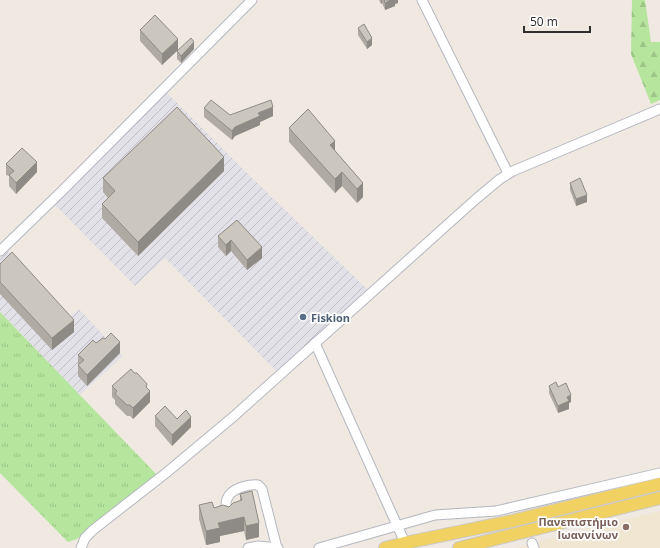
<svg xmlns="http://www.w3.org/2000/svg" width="660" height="548" viewBox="0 0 660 548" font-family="'Open Sans',sans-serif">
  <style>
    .industrial { fill: url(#industrial-furrows) }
    .education { fill: #f0e6d1 }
    .grass { fill: url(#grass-tufts) }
    .forest { fill: url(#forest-firs) }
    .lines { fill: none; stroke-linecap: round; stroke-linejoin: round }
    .minor-casing { stroke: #b4b7c1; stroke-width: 11 }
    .major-casing { stroke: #c9c9c9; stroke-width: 14 }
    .minor { stroke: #fff; stroke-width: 9 }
    .major { stroke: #f2d163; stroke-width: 12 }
    .wall { fill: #afaba4 }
    .shaded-wall { fill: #8e8b86 }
    .building { fill: #cbc7bf; stroke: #8e8b86 }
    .service-dot { fill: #5c6f8a; stroke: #fff; stroke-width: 1.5 }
    .education-dot { fill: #8d6e63; stroke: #fff; stroke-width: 1.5 }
    .labels { text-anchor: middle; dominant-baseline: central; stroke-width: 3.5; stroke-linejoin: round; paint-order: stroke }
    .service-label { font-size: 11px; font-weight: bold; fill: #4e5e75; stroke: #fff; text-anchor: start }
    .education-label { font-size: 11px; font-weight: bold; fill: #785e54; stroke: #fff; text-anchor: end }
  </style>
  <defs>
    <pattern id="industrial-furrows" width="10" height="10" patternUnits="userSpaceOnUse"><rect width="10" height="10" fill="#e3e1e8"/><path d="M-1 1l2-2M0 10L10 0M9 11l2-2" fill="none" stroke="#c3c1c7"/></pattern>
    <pattern id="grass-tufts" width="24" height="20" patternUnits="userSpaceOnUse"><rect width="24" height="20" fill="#b6e59e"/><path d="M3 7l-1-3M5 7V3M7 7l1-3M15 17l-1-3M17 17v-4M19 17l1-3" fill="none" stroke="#9dc588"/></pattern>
    <pattern id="forest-firs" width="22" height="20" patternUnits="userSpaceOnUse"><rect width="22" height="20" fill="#b6e59e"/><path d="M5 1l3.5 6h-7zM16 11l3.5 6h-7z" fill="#9dc588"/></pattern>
  </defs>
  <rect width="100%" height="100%" fill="#efe9e1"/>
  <g class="industrial">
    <polygon points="167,93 249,175 369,291 278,373 165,258 135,286 54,204"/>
    <polygon points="7,250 69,318 79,309 123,356 80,395 0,312 0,257"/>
  </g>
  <polygon class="education" points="660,511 660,548 517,548 566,534"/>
  <polygon class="grass" points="0,312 158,476 77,539 68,542 0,473"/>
  <polygon class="forest" points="632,0 645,0 651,42 660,42 660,100 651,104 631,54"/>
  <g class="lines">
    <defs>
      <g id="minor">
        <polyline points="422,0 508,173"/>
        <polyline points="0,251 62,191 252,0"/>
        <polyline points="315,343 405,543"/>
        <path d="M 227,515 C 226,510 225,504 227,499 C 231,488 249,484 258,485 L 262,489 L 277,548"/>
        <polyline points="532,543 534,548"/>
        <polyline points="81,548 85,538 93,530 166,473 233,417 476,199 500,179 513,171 660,109"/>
        <polyline points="248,548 258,546 278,548"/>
        <polyline points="319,548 435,515 496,511 660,473"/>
      </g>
      <g id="major">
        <polyline points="385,548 405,543 512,521 660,484"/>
        <polyline points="459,548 660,498"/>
      </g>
    </defs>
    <use href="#minor" class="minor-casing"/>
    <use href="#major" class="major-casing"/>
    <use href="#minor" class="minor"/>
    <use href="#major" class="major"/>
  </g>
  <g class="wall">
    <polygon points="379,0 398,0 398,3 395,4 395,6 385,10 382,3 381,4"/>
    <polygon points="358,28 372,45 367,49 358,35"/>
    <polygon points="140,30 178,50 162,65 140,41"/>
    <polygon points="194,49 181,63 177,59 177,51"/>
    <polygon points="204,108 230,115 273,116 260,122 260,125 235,136 232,140 204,117"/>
    <polygon points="289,128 335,151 363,197 357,203 342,186 335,193 289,142"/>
    <polygon points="6,164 37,172 16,194 9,186 9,176 6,175"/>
    <polygon points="224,171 138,256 102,218 102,204 108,198 103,192 103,178"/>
    <polygon points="570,183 587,202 576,206 570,190"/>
    <polygon points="237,220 262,258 247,270 231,251 226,256 218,247 218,236"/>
    <polygon points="0,264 74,332 52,350 0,294"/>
    <polygon points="96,343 120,353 87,386 78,376 78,355"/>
    <polygon points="112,386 147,388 150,402 133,419 130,416 127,416 115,404 115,400 112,397"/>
    <polygon points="549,386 558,387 571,402 569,403 569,409 558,413 549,393"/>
    <polygon points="155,416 177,419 191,427 172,446 155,426"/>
    <polygon points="240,494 259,537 246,540 244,531 220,536 220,542 206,545 199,519 199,505 214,508 229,507 240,501"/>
  </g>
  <g class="shaded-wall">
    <polygon points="381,0 382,0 382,3 381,4"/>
    <polygon points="391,0 398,0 398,3 395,4 395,6 385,10 385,3"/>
    <polygon points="372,38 372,45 367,49 367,42"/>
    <polygon points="178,39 178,50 162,65 162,54"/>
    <polygon points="194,42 194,49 181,63 181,56"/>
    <polygon points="273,107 273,116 260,122 260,125 235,136 232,140 232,131 235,127 258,113"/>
    <polygon points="335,141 335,155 330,145"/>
    <polygon points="224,157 224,171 138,256 138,242"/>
    <polygon points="37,162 37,172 16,194 16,183"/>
    <polygon points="342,172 342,186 335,193 335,179"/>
    <polygon points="363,183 363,197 357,203 357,189"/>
    <polygon points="587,195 587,202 576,206 576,199"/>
    <polygon points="231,240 231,251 226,256 226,245"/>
    <polygon points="262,247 262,258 247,270 247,260"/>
    <polygon points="74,320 74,332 52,350 52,338"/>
    <polygon points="120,342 120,353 87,386 87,375"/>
    <polygon points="147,384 147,395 150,391 150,402 133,419 133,408 146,387"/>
    <polygon points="571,395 571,402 569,403 569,409 558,413 558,406 567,397"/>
    <polygon points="191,417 191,427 172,446 172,435"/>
    <polygon points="244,517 244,531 220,536 220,542 206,545 206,531 218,523"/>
    <polygon points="259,523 259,537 246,540 246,526"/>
  </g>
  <g class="building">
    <polygon points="384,0 391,0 385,3"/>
    <polygon points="155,15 178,39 162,54 140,30"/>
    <polygon points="364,24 372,38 367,42 358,28"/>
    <polygon points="191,38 194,42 181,56 177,51"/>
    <polygon points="211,100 230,115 271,100 273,107 258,113 260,116 235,127 232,131 204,108"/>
    <polygon points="177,107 224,157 138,242 102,204 115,191 103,178"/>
    <polygon points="308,109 335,141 330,145 363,183 357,189 342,172 335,179 289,128"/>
    <polygon points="22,148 37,162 16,183 9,175 14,171 6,164"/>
    <polygon points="580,178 587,195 576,199 570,183"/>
    <polygon points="237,220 262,247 247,260 231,240 226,245 218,236"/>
    <polygon points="12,252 74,320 52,338 0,282 0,264"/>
    <polygon points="111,333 120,342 87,375 78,365 84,360 78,355 93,340 96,343 103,338 105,339"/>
    <polygon points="131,369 134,373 137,373 147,384 146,387 150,391 133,408 130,405 127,405 115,394 117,391 112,386"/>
    <polygon points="556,382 558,387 566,383 571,395 567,397 569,401 558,406 549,386"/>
    <polygon points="165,406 177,419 186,410 191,417 172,435 155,416"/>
    <polygon points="252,491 259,523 246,526 244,517 218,523 220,528 206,531 199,505 212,502 214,508 223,505 229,507 233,503 242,500 240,494"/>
  </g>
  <circle class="service-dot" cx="303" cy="317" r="4"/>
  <circle class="education-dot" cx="626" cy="527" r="4"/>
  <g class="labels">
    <g class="service-label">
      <text x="311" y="317">Fiskion</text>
    </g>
    <g class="education-label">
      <text x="618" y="521">Πανεπιστήμιο<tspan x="618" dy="13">Ιωαννίνων</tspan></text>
    </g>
  </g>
  <path d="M524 26v6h66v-6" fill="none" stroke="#2e2e2e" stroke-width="2"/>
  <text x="530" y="26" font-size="12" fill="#2e2e2e" stroke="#ffffff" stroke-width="3" paint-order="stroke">50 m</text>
</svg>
